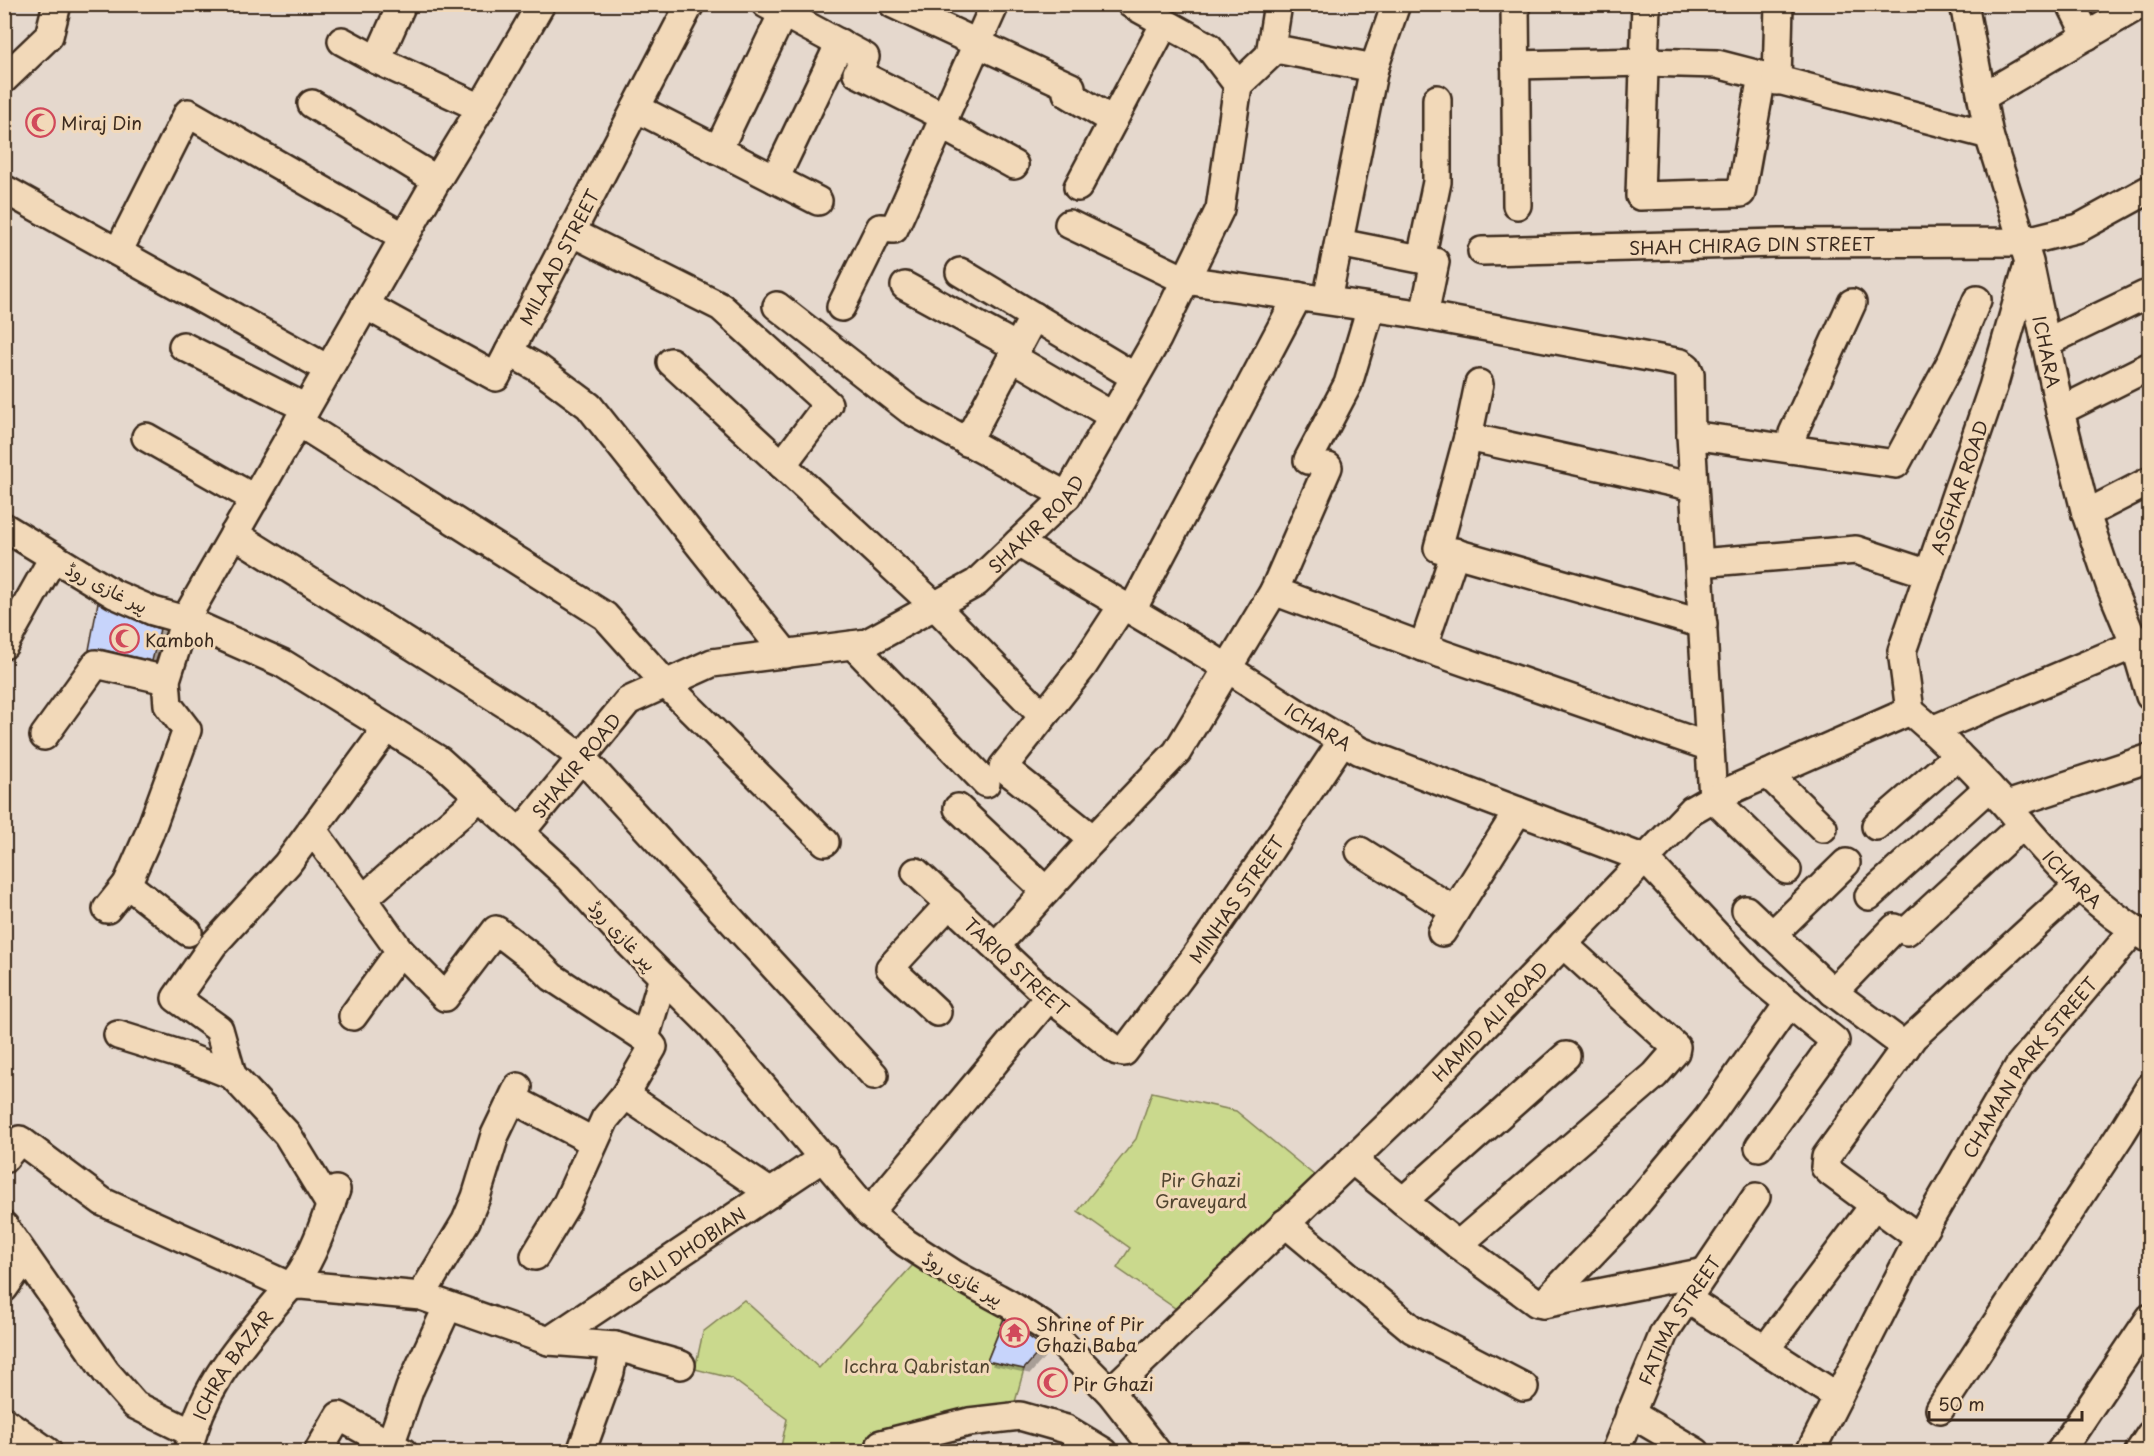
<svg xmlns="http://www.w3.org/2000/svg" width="2154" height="1456" viewBox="0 0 2154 1456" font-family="'Playpen Sans','Playpen Sans Arabic',sans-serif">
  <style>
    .green { fill: #cad98d; stroke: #828256; stroke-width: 1.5 }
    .building { fill: #c7d4fb; stroke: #3b2a1e; stroke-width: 1.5; filter: url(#shadow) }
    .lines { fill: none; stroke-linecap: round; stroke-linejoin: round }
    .minor-casing { stroke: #3b2a1e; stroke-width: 32 }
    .minor { stroke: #f2d9b9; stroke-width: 27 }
    .labels { text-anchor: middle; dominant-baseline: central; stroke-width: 6; stroke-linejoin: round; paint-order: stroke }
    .poi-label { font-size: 18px; fill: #3b2a1e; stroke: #f2d9b9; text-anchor: start }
    .street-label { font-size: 18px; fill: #3b2a1e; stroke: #f2d9b9 }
    .park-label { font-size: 18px; fill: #50442f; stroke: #f2d9b9 }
  </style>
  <defs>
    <filter id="shadow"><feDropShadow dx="6" dy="4" stdDeviation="0" flood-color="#0004"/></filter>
  </defs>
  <rect width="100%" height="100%" fill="#e5d8cd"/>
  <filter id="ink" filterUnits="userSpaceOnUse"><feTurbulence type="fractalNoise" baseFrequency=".0167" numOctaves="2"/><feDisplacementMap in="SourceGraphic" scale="12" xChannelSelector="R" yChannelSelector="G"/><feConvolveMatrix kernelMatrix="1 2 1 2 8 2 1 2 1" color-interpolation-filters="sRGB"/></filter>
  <g filter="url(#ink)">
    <g class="green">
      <polygon points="1152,1092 1236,1111 1326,1185 1188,1317 1117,1268 1130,1248 1078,1211 1136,1139"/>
      <polygon points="923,1254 1009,1304 987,1361 1024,1369 1011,1417 885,1452 780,1451 787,1419 731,1378 695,1369 703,1332 744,1300 819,1368"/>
    </g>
    <g class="building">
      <polygon points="98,602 147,625 160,629 152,661 100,649 89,650"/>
      <polygon points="1004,1319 1043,1347 1024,1369 987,1361"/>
    </g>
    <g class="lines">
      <defs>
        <g id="minor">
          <polyline points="766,4 865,57 857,73 945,117"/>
          <polyline points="893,4 1071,87 1067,93 1113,121"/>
          <polyline points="1515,4 1517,205"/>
          <polyline points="1646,4 1640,196 1741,193 1762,76"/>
          <path id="s1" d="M 1964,4 L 1989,135 L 2029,262 L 2060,411 L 2086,514 L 2110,585 L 2135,645 L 2150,696"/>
          <polyline points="2071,4 2087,36"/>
          <polyline points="342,41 377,60 481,108"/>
          <polyline points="1270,54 1278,4"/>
          <polyline points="377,60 402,4"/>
          <polyline points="1515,65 1645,62 1717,64 1989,135"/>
          <polyline points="4,79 49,36 57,4"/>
          <polyline points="1777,81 1779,4"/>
          <polyline points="1238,85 1276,49 1374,68 1396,4"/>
          <polyline points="1982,97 2141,4"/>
          <polyline points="312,104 437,180"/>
          <polyline points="636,108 818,201"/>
          <polyline points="941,125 1014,165"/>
          <polyline points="718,150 783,13"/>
          <polyline points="775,179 840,43"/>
          <polyline points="1078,187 1165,23"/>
          <polyline points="4,189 328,369"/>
          <polyline points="1069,224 1185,280 1411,313 1681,363 1687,367 1690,374 1691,435 1713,798 1787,870"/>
          <polyline points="571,232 721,307 828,404 782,465"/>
          <polyline points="1339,243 1435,262 1424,315"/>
          <path id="s2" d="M 1482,251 L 1779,243 L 2023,242 L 2079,228 L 2150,189"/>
          <polyline points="118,252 188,113 404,237"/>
          <polyline points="1421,259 1437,182 1437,99"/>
          <polyline points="960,272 1135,377"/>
          <polyline points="905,286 1017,347"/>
          <polyline points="1327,300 1374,68"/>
          <path id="s3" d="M 365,305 L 496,377 L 690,4"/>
          <polyline points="777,306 910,410 1067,496"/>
          <polyline points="841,307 880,228 894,229 995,4"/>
          <polyline points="2045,343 2145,295"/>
          <polyline points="183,346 306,408"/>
          <polyline points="509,352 538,368 589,406 786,654"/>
          <polyline points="1012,357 1113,416"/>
          <polyline points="671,362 935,606 1043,716"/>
          <polyline points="1479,384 1468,437 1694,487"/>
          <polyline points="2060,411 2150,366"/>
          <polyline points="298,422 605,616 666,684 825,842"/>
          <polyline points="1691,435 1896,464 1953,358 1977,300"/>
          <polyline points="146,437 255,499"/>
          <polyline points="1468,437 1438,548 1703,624"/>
          <polyline points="967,442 1034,316"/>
          <polyline points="1791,449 1793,433 1852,303"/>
          <polyline points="1308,460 1348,384 1371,307"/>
          <polyline points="2086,514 2150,481"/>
          <polyline points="4,527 114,594 153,611 185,620 282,663 439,760 569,877 631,945 711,1025 869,1213 906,1243 923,1254 954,1274 1009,1304 1048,1329 1110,1392 1157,1452"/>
          <polyline points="234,534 536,723 582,758 874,1075"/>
          <path id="s4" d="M 1018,543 L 1210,657 L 1300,715 L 1360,751 L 1645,859 L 1751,972 L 1835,1041 L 1759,1147"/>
          <polyline points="1699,563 1856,550 1929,574"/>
          <polyline points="1274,591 1442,654 1710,747"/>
          <polyline points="1132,610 1298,296"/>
          <polyline points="4,645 53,558"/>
          <polyline points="853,645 986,783"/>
          <polyline points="1423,647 1455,552"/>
          <path id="s5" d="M 1910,711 L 1902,651 L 1993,387 L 2027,268"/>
          <path id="s6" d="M 1910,711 C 1944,739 1975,772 2005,804 C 2011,811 2016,818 2023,825 C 2059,867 2100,911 2148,938"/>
          <polyline points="1932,730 2150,638"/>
          <polyline points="44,736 96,664 166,680"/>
          <polyline points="1768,774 1823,828"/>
          <polyline points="2007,805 2150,758"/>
          <polyline points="958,808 1046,891"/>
          <polyline points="1876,826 1958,755"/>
          <polyline points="312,829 400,951 353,1016"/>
          <path id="s7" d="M 520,833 L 628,701 L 712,663 L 867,643 L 976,583 L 1067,496 L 1157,339 L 1220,209 L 1238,85 L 1209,47 L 1131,4"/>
          <polyline points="1093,839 1003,767 1083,666 1123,605"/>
          <polyline points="1360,851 1455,911"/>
          <path id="s8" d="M 916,872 L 1049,997 L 1117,1051 L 1124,1052 L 1193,960 L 1269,851 L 1343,740"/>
          <polyline points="127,884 188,932"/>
          <polyline points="1869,896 1989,787"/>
          <polyline points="363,899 480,797"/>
          <polyline points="107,909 127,884 149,834 187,730 168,705 166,680 185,620 434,185 481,108 541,4"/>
          <polyline points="1746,910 1833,992 1906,1047"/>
          <polyline points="1907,931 2022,825"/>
          <polyline points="1442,932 1518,811"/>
          <polyline points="1772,935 1846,863"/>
          <polyline points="996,946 1087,846 1177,752 1274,591 1328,467"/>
          <polyline points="400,951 445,997 496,930 535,960 552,977 645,1038"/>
          <polyline points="663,977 645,1038 653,1047 625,1095 771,1193"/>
          <polyline points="1833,992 1895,928"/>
          <polyline points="937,1012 890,968 950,903"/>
          <polyline points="118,1035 182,1055 232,1075"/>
          <polyline points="513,1099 594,1142"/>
          <polyline points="4,1159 20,1140 103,1202 289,1286 301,1285 421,1296 549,1341 615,1346 681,1365"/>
          <polyline points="1352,1160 1458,1245 1655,1075 1675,1052 1676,1047 1563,944"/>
          <polyline points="1403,1201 1566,1056"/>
          <polyline points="331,1206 287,1134 232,1075 219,1029 176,998 213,945 287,864 387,728"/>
          <polyline points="869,1213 1049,997"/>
          <polyline points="1285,1223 1412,1329 1524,1387"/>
          <polyline points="4,1226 106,1372 135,1405 192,1433"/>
          <polyline points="1919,1238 1831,1173 1825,1167 1826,1157 1913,1037 2079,885"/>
          <polyline points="1458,1245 1537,1303 1543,1304 1620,1224 1708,1118 1789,1003"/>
          <polyline points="535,1256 567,1203 605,1119 625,1095"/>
          <polyline points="4,1288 25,1258"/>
          <polyline points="421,1296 466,1221 476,1197 495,1135 518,1087"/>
          <polyline points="1687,1299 1838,1397"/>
          <polyline points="1543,1304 1705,1272"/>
          <path id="s9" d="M 549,1341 L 824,1157"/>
          <polyline points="1765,1350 1875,1204"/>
          <path id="s10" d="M 1110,1392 L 1402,1112 L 1692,810 L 1713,798 L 1910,711"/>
          <polyline points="1940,1409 2121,1134 2150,1087"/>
          <polyline points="1630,1413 1696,1452"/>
          <polyline points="4,1421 48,1452"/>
          <polyline points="881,1444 969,1422 1020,1416 1066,1429 1104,1452"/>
          <polyline points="390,1445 410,1388 448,1306"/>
          <path id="s11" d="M 188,1452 C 201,1391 231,1356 270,1310 C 280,1297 293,1285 302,1271 C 317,1246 326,1217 336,1190"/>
          <polyline points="318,1452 339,1416 403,1452"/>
          <polyline points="581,1452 610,1372 615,1346"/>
          <path id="s12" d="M 1615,1452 L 1664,1333 L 1756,1197"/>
          <path id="s13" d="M 1810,1452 L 1919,1238 L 2019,1066 L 2134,930"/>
          <polyline points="2060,1452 2150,1318"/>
          <polyline points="2139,1452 2150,1435"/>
        </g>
      </defs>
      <use href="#minor" class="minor-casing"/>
      <use href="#minor" class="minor"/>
    </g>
  </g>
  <defs>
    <symbol id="mosque-ring" viewBox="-11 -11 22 22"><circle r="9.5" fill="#f2d9b9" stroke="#d1495b" stroke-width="1.5"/><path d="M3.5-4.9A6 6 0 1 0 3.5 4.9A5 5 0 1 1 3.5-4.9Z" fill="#d1495b"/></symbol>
    <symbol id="temple-ring" viewBox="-11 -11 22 22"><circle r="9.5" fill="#f2d9b9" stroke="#d1495b" stroke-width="1.5"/><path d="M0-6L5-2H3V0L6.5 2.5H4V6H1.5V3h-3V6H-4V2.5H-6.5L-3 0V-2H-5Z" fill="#d1495b"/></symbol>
  </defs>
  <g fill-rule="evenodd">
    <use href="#mosque-ring" x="24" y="106" width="33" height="33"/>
    <use href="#mosque-ring" x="108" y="622" width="33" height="33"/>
    <use href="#temple-ring" x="998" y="1316" width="33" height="33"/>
    <use href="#mosque-ring" x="1036" y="1366" width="33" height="33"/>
  </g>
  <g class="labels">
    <g class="poi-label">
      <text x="61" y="122">Miraj Din</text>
      <text x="145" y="639">Kamboh</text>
      <text x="1036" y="1323">Shrine of Pir<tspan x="1036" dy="21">Ghazi Baba</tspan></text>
      <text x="1073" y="1383">Pir Ghazi</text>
    </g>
    <g class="street-label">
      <text stroke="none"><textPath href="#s2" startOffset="270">SHAH CHIRAG DIN STREET</textPath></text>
      <text stroke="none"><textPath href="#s3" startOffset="285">MILAAD STREET</textPath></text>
      <text stroke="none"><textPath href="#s1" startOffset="358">ICHARA</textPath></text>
      <text stroke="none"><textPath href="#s5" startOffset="234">ASGHAR ROAD</textPath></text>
      <text stroke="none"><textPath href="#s7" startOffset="628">SHAKIR ROAD</textPath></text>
      <text transform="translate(107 587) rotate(27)">پیر غازی روڈ</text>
      <text stroke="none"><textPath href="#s4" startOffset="352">ICHARA</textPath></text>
      <text stroke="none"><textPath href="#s7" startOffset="88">SHAKIR ROAD</textPath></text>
      <text stroke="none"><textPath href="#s6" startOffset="234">ICHARA</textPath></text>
      <text stroke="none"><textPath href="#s8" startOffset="466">MINHAS STREET</textPath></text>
      <text transform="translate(623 935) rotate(47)">پیر غازی روڈ</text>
      <text stroke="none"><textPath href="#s8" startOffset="138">TARIQ STREET</textPath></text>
      <text stroke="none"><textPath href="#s10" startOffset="531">HAMID ALI ROAD</textPath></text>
      <text stroke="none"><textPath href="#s13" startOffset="444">CHAMAN PARK STREET</textPath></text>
      <text stroke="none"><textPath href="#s9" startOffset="165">GALI DHOBIAN</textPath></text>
      <text transform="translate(963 1278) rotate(30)">پیر غازی روڈ</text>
      <text stroke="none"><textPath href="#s12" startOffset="147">FATIMA STREET</textPath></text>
      <text stroke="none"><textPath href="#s11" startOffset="99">ICHRA BAZAR</textPath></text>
    </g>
    <g class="park-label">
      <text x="1201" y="1179">Pir Ghazi<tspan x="1201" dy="21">Graveyard</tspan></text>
      <text x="917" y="1365">Icchra Qabristan</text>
    </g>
  </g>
  <rect width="2154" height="1456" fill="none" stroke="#f2d9b9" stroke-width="24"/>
  <rect x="12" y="12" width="2130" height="1432" fill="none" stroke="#3b2a1e" stroke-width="2" filter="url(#ink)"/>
  <path d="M1929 1411v9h153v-9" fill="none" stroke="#3b2a1e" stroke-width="3"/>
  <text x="1938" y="1411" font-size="18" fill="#3b2a1e" stroke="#f2d9b9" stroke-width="4.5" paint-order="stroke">50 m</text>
</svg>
